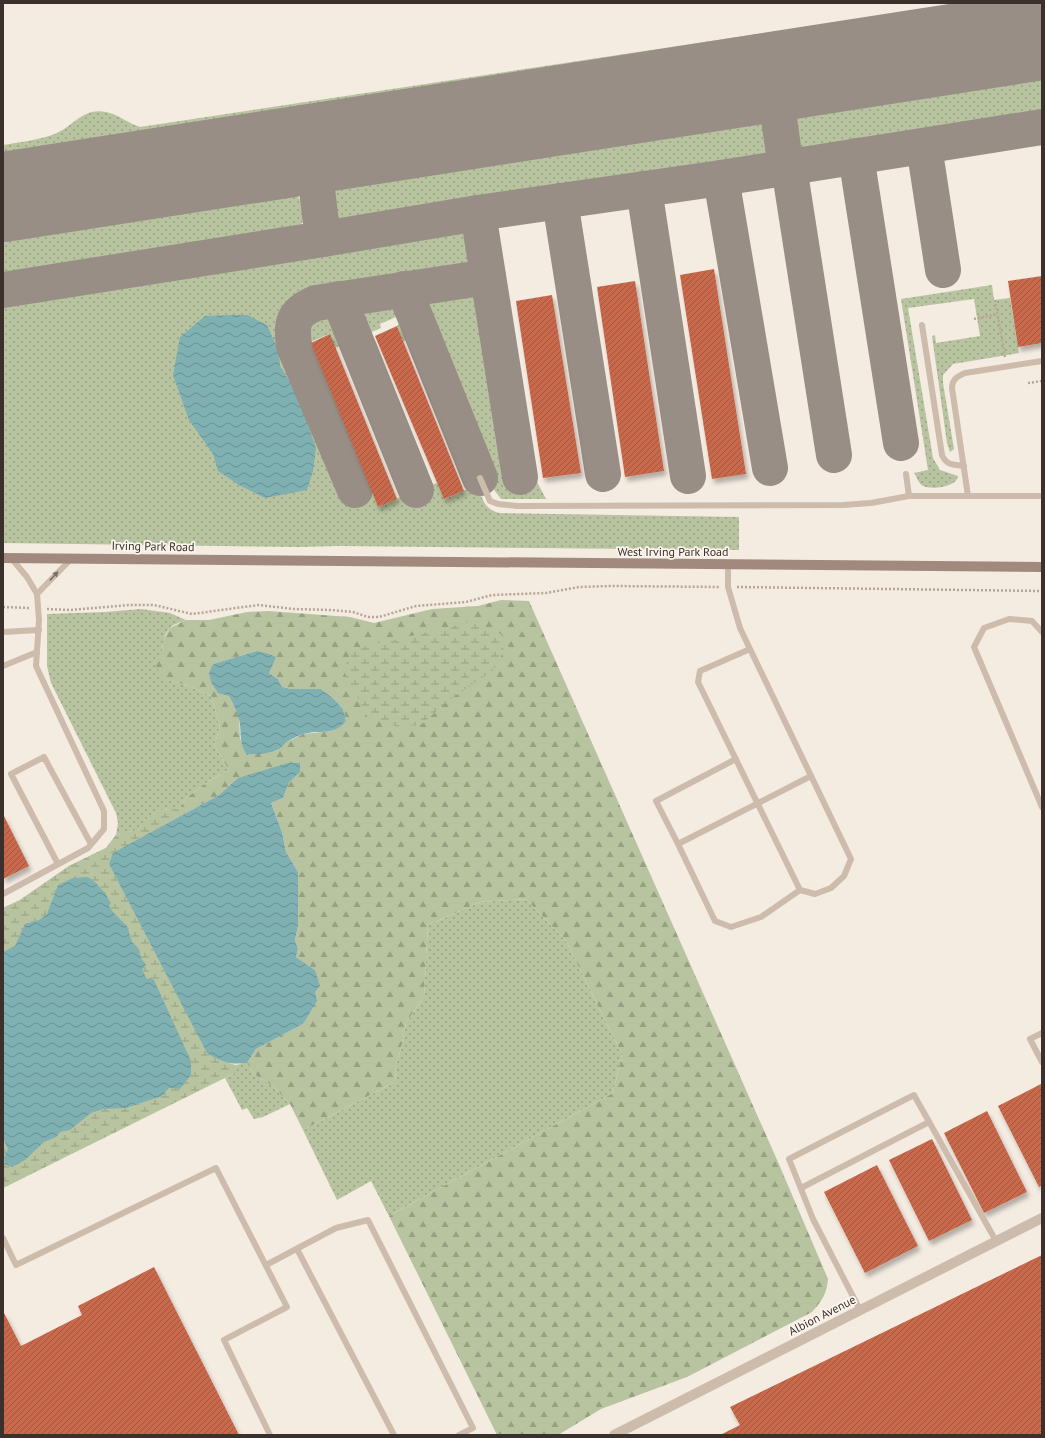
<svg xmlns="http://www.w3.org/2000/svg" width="1045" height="1438" viewBox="0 0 1045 1438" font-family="'PT Sans',sans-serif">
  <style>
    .grass { fill: url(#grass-dots) }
    .forest { fill: url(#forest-firs); fill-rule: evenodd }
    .wetland { fill: url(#wetland-marsh) }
    .water { fill: url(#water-waves) }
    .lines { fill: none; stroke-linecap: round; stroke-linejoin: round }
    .taxiway { stroke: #988e86; stroke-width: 36 }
    .runway { stroke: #988e86; stroke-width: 90 }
    .building { fill: url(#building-hatch); filter: url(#shadow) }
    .path { stroke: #b9a596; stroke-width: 2.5; stroke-dasharray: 2 2; stroke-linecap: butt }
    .lane { stroke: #cdbbac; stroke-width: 6 }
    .street { stroke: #cdbbac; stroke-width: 10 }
    .secondary { stroke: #a18a7d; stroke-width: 10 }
    .oneway { fill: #7d6f65 }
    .labels { text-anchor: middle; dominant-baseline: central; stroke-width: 3.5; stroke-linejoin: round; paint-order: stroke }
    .street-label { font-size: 12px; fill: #3b302b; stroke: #fbf5ee }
  </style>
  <defs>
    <pattern id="grass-dots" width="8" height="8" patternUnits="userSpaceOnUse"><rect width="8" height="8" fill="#b8c4a0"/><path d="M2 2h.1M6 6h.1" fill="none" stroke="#97a083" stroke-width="1.8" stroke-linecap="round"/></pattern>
    <pattern id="forest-firs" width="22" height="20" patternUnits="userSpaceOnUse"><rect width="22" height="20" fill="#b8c4a0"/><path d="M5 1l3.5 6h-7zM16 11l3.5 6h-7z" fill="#97a083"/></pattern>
    <pattern id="wetland-marsh" width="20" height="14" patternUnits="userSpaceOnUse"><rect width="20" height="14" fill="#b8c4a0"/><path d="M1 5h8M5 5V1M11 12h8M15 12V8" fill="none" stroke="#97a083"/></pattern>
    <pattern id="water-waves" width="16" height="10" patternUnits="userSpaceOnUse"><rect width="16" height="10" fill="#7fb0b2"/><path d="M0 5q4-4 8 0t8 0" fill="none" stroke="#699091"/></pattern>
    <pattern id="building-hatch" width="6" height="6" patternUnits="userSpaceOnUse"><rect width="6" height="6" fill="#c8694b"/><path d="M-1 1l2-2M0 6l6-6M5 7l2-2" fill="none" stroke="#a4573f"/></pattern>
    <filter id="shadow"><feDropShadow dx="2.5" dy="4.5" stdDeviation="2" flood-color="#0004"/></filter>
  </defs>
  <rect width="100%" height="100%" fill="#f4ebe1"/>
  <g class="grass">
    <path d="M 964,3 L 1042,3 L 1042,4 L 3,166 L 3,145 C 21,142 40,140 57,133 C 76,124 83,108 106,112 C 119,115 128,123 140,127 Z"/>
    <path d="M 1042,66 L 1042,115 L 808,151 C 794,147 788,131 794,117 C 798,109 806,104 814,101 Z"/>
    <path d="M 744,114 C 764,120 775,130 768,152 L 757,159 L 343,223 C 338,222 336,220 333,216 C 319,200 333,183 347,174 Z"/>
    <path d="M 281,186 C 304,192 316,223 289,233 L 3,277 L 3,228 L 271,187 Z"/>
    <path d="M 454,231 L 463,234 L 474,247 L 473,259 L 468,265 L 454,271 L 328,290 L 308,296 L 293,304 L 286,314 L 283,330 L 297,393 L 349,501 L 372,493 L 378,507 L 416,490 L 437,483 L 445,499 L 477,485 C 483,499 483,508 499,513 L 739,517 L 739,550 L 339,546 L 299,547 L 3,543 L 3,301 Z"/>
    <path d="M 992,285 L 994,300 L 1010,298 L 1019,353 L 953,364 L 943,375 L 943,383 L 954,449 L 950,452 L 947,443 L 932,336 L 935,335 L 936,343 L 980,336 L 974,299 L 908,308 L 933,458 L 940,470 L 958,476 C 957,487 932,490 923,486 C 918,483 917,477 914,473 L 928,470 L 901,299 Z"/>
    <polygon points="463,287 472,288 478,297 482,308 508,483 535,478 546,499 501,499 492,487 417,306 419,299 424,295"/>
    <path d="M 391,299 L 395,299 C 401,303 415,328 413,335 C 412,339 407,341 403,341 L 397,326 L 399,324 L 396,317 L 380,324 L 381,328 L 365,335 C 359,333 354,328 353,321 C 349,300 378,302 391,299 Z"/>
    <path d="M 330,309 C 339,317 343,330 347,342 L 335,348 L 329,334 L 311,342 L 313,348 L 306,351 C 290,324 302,312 330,309 Z"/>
    <path d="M 141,609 L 170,613 L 186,620 C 182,622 173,624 170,628 C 157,642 164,664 167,680 L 187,685 L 211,696 L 220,727 L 214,745 L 229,770 L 209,781 L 186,798 L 179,809 L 160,810 L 145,820 L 138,830 L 116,835 L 118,823 L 116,813 L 51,683 L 47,666 L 47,614 L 105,612 Z"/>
    <polygon points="526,899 566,941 622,1054 613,1093 389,1216 371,1181 337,1200 303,1130 395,1082 396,1064 401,1049 406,1023 424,996 428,925 480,902"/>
    <polygon points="247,1063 254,1074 274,1087 290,1104 263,1117 254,1119 247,1108 242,1110 225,1078 235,1073 235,1065"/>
  </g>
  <path class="forest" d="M 501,600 L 529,601 L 778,1162 L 828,1279 C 827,1293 822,1301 812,1312 L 687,1377 L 601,1409 L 558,1435 L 497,1435 L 389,1216 L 613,1093 L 622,1054 L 566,941 L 526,899 L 480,902 L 428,925 L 424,996 L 406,1023 L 401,1049 L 396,1064 L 395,1082 L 303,1130 L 290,1104 L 274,1087 L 254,1074 L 247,1063 L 256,1049 L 303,1024 L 315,992 L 315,970 L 296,957 L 298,949 L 295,940 L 298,926 L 298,872 L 286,852 L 282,832 L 271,803 L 283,798 L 290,777 L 238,778 L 219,795 L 161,827 L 109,864 L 207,1052 L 219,1060 L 235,1065 L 118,1130 L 3,1188 L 3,1138 L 4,1139 L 191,1061 L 3,952 L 3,908 L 20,900 L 69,866 L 106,848 L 116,835 L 138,830 L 145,820 L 160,810 L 179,809 L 186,798 L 209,781 L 229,770 L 214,745 L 220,727 L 211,696 L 187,685 L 166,680 L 152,662 L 162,654 L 163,640 L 170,628 L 186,620 L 209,620 L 247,612 L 268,611 L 350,617 L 374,623 L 432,609 L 478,606 ZM 257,651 L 269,673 L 278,679 L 282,687 L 292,689 L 321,689 L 334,699 L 343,709 L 346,721 L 331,731 L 303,734 L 287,742 L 278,750 L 269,753 L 257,753 L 247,755 L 240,738 L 239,716 L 213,664 Z"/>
  <g class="wetland">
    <path d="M 468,622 L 474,623 L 506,636 C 504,649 501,662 492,671 L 449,700 L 422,724 L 402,728 L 368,718 L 344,672 C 345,667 347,660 350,656 C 358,647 374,642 386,642 Z"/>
    <polygon points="179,809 189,811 113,853 109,864 207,1052 219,1060 235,1065 235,1073 3,1188 3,1138 8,1149 4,1157 25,1160 44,1142 56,1137 60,1132 70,1130 91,1113 103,1109 126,1108 162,1096 191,1061 154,980 147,979 142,970 146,965 141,958 139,949 132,942 127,926 113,912 109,906 111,902 105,892 88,877 73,878 58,885 47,914 40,920 25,924 15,946 3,952 3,908 20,900 69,866 106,848 116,835 138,830 145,820 160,810"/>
  </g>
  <g class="water">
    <polygon points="233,315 247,315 267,325 279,352 280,366 297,393 316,448 313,471 307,490 265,498 239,485 218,471 213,454 189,420 173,375 180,337 205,316"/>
    <path d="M 257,651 L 269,654 L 276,657 L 269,673 L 278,679 L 282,687 L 292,689 L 321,689 L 334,699 L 343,709 L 346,721 C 332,737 321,729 303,734 C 298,736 291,739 287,742 C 283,745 281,749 277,750 C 268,755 256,753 247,755 C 237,739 243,730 238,716 C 236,709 232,702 229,696 L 218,693 L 211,682 L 209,673 L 213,664 Z"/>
    <path d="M 288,763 L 300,763 L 300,772 L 289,782 L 283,798 L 271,803 L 282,832 L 286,852 L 298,872 L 298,926 L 295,940 L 298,949 L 296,957 L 315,970 L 320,986 L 315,992 L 317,1001 L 303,1024 L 256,1049 L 247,1063 C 230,1065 221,1062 207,1053 L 109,864 L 113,853 L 219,795 L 238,778 Z"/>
    <path d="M 88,877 C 99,884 104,892 111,903 L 109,906 L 113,912 L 127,926 L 132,942 L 139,949 L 141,958 L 146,965 L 142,970 L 147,979 L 150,978 L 154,980 L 191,1061 L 191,1075 L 180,1089 L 169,1088 L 162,1096 L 126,1108 L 103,1109 L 91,1113 L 70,1130 L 60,1132 L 56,1137 L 44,1142 L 25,1160 L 12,1167 L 5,1164 L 4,1157 L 8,1149 L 3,1138 L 3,952 L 15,946 L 25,924 L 39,920 L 47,914 L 58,885 L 73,878 Z"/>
  </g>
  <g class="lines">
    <g class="taxiway">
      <polyline points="773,77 786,168"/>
      <polyline points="924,146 943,270"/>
      <polyline points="312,149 323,239"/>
      <polyline points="856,156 901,443"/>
      <polyline points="789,167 834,455"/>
      <polyline points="721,178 770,468"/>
      <polyline points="644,189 688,476"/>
      <polyline points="560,201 603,474"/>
      <polyline points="478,213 520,477"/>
      <polyline points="404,289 480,478"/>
      <polyline points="3,290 323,239 478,213 721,178 1042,127"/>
      <polyline points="339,299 416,490"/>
      <path d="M 355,490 L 294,346 C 291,322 293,313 316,303 L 488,277"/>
    </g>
    <polyline class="runway" points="3,197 1042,35"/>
  </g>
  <g class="building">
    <polygon points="714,269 746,474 712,479 680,275"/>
    <polygon points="1042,276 1042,343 1018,347 1008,281"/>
    <polygon points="635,281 664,471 625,477 597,287"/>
    <polygon points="552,295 581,473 543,478 516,301"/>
    <polygon points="397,326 464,491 444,499 375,336"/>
    <polygon points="330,334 397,499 378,507 311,343"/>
    <polygon points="3,814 29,866 3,879"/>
    <polygon points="1041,1084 1042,1185 1039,1187 998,1106"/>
    <polygon points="987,1111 1027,1192 984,1213 944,1133"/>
    <polygon points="932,1139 972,1220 929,1241 889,1160"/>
    <polygon points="877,1165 918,1246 865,1273 824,1192"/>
    <polygon points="1042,1255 1042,1435 720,1435 740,1425 730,1407"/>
    <polygon points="154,1267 239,1435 3,1435 3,1311 21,1346 82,1315 78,1306"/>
  </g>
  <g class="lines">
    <g class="path">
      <polyline points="995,300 1005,357"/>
      <polyline points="974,319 998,314"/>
      <polyline points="1028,383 1042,381"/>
      <polyline points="737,587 1042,591"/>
      <polyline points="3,607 30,608"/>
      <polyline points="47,609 70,610 130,605 154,605 192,614 258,605 294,609 331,610 353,612 368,617 379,617 416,606 466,602 492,595 546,593 579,587 612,586 720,587"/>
    </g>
    <g class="lane">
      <path d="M 922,325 L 942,455 C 946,465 953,465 964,466"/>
      <polyline points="906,474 909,496"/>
      <polyline points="480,478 490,501 498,504 517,506 843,505 871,503 909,496 1042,496"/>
      <path d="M 968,496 L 952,388 C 952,379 958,376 965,373 L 1042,361"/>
      <polyline points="728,564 728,587 740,628 750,649 851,859 844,876 831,888 815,894 800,890 698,682 700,671 750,649"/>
      <polyline points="37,594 71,559"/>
      <polyline points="3,632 39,630"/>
      <polyline points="1042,632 1032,621 1009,619 984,628 974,647 1042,807"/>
      <polyline points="3,666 37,652"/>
      <polyline points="736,759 656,801 678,844 811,776"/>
      <polyline points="678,844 715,921 731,927 761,917 800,890"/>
      <polyline points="58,864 11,774 44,757 91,844"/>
      <polyline points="3,894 88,848 104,829 104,811 36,666 39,620 37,594 27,577 11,558"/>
      <polyline points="1042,1033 1030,1039 1042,1062"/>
      <polyline points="801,1188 929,1122"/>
      <polyline points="3,1238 16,1265 216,1168 287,1307 224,1340 270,1435"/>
      <polyline points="297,1249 394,1435"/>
      <polyline points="266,1265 336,1228 368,1220 473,1428 459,1435"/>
      <polyline points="860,1310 813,1219 789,1159 914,1095 996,1241"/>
    </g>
    <polyline class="street" points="614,1435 1042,1218"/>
    <polyline class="secondary" points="3,558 1042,567"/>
  </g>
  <defs><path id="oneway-solid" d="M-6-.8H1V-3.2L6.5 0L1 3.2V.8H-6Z"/></defs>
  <use class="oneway" href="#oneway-solid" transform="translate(54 576) rotate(-47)"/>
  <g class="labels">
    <g class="street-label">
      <text transform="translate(153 546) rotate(1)">Irving Park Road</text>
      <text x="673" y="551">West Irving Park Road</text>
      <text transform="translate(822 1315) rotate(-27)">Albion Avenue</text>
    </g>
  </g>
  <rect width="1045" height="1438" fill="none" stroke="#3b302b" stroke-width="8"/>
</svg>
